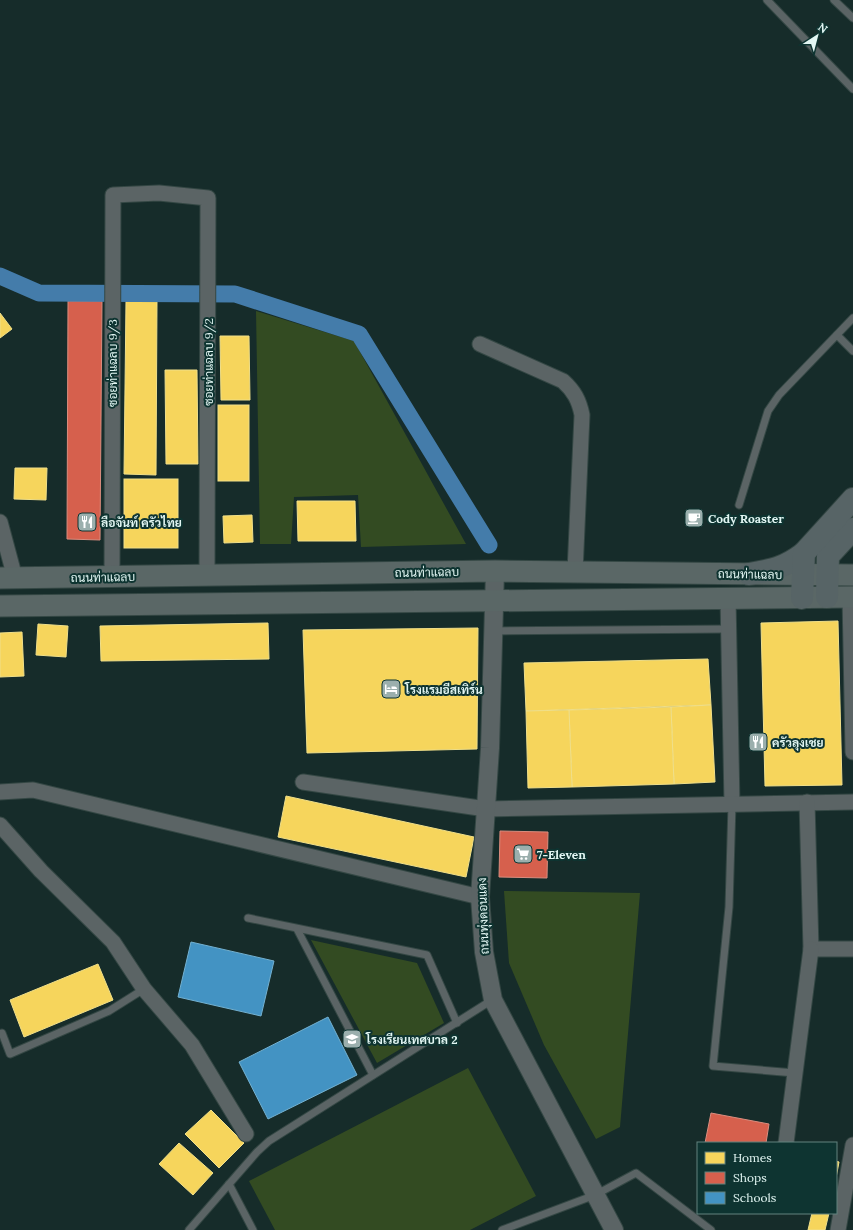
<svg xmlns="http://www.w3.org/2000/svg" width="853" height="1230" viewBox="0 0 853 1230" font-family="Lora,Sarabun,serif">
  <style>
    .green { fill: #334b22 }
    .homes { fill: #f6d55c; stroke: #f0df89 }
    .shops { fill: #d6604d; stroke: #da8d7f }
    .schools { fill: #4393c3; stroke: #73b1d1 }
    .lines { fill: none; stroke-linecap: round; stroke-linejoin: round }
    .canal { stroke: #447caa; stroke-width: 17 }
    .service-casing { stroke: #344744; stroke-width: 9 }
    .minor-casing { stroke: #344744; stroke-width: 17 }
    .tertiary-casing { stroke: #344744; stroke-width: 20 }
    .secondary-casing { stroke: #344744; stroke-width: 23 }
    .primary-casing { stroke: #344744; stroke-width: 24 }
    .service { stroke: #5b6465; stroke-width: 7 }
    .minor { stroke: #5b6465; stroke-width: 15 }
    .tertiary { stroke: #5b6465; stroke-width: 18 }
    .secondary { stroke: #5a6766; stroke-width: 21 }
    .primary { stroke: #576466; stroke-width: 22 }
    .labels { text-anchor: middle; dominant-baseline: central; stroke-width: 4; stroke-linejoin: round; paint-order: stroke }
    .street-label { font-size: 12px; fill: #e2f6f3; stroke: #0e3431 }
    .poi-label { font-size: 12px; font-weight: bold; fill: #e2f6f3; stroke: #0e3431; text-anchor: start }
  </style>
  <rect width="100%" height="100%" fill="#162c2a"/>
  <g class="green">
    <polygon points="256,311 354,341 466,544 361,547 358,495 294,497 291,544 260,544"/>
    <polygon points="504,891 640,893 620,1127 596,1139 544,1045 509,963"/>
    <polygon points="311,940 417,963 444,1023 377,1063"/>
    <polygon points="468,1068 536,1196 470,1230 275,1230 249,1181"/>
  </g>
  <g class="homes">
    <polygon points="126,301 157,301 156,475 124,474"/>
    <polygon points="0,313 12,329 0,338"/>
    <polygon points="220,336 249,336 250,400 221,400"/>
    <polygon points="165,370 197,370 198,464 166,464"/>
    <rect x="218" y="405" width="31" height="76"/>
    <polygon points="15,468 47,468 46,500 14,499"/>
    <rect x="124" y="479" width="54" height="69"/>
    <polygon points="297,501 355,501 356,541 298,541"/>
    <polygon points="252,515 253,542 224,543 223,516"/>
    <polygon points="838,621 842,785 765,786 761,623"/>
    <polygon points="268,623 269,659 101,661 100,626"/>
    <polygon points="38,624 68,626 66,657 36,655"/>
    <polygon points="478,628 477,749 307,753 303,630"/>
    <polygon points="22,632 24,676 0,677 0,633"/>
    <polygon points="708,659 711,705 526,711 524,663"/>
    <polygon points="711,705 715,782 674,784 671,707"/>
    <polygon points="671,707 674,784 572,787 569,710"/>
    <polygon points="569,710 572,787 528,788 526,711"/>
    <polygon points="286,796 474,837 466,877 278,837"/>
    <polygon points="98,964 113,1000 24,1037 10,1000"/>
    <polygon points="211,1110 244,1143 219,1168 185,1134"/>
    <polygon points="179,1143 213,1173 193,1195 159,1164"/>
    <polygon points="836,1161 839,1162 836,1178"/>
    <polygon points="812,1213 829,1213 825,1230 808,1230"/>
  </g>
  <g class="shops">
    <polygon points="68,301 102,301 100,540 67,539"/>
    <polygon points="500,831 548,832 547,878 499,877"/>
    <polygon points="711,1113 769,1124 766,1143 705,1143"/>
  </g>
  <g class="schools">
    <polygon points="191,942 274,961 261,1016 178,997"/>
    <polygon points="328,1017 357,1075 268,1119 239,1062"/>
  </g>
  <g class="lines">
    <polyline class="canal" points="0,276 39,293 235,294 359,334 489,545"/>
    <defs>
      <g id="service">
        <polyline points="767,0 853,89"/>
        <polyline points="834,0 853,18"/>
        <polyline points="837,335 853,351"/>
        <polyline points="739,505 768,411 779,395 853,318"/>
        <polyline points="493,631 729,629"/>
        <polyline points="732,804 729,907 713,1066 795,1073"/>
        <polyline points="248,918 427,955 457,1023"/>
        <polyline points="297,929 373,1075"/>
        <polyline points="2,1033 10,1054 109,1011 144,989"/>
        <polyline points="229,1184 253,1230"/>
        <polyline points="189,1230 257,1152 269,1141 492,1000"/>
        <polyline points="502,1230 595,1195 636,1173 711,1230"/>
      </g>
      <g id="minor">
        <path d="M 480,344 L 563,381 C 574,391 579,400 582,415 L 575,572"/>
        <polyline points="0,522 15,578"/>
        <polyline points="112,577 113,195 159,193 208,198 207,575"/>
        <polyline points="850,597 853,752"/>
        <polyline points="728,598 732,804"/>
        <polyline points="303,782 486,809 853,802"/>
        <polyline points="0,792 33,790 480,897"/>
        <polyline points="807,802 811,949 853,949"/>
        <polyline points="0,825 41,871 113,942 144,989 192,1045 246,1134"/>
        <polyline points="786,1143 811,949"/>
        <polyline points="838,1230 853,1145"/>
      </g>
      <polyline id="tertiary" points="495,571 490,748 480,897 484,952 493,1000 614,1230"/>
      <g id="secondary">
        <polyline points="0,578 495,571 853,575"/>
        <polyline points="0,606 853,597"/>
      </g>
      <g id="primary">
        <path d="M 749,574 C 773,570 784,568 804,553"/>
        <polyline points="827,597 828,556 853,529"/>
        <polyline points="802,598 804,553 853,499"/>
      </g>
    </defs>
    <use href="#service" class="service-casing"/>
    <use href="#minor" class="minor-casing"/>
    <use href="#tertiary" class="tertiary-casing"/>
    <use href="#secondary" class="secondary-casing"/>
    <use href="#primary" class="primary-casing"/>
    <use href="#service" class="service"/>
    <use href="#minor" class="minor"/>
    <use href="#tertiary" class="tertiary"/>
    <use href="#secondary" class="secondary"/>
    <use href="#primary" class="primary"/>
  </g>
  <defs>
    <symbol id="cafe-square" viewBox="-11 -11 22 22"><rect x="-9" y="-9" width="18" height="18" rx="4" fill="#9bafad" stroke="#0e3431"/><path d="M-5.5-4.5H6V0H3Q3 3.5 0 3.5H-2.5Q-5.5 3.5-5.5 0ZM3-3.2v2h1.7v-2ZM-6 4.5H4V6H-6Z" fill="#fff"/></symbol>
    <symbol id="restaurant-square" viewBox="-11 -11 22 22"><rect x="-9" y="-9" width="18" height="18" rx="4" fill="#9bafad" stroke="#0e3431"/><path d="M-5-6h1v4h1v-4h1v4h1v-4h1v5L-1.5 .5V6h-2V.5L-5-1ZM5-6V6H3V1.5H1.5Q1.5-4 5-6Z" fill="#fff"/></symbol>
    <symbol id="hotel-square" viewBox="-11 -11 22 22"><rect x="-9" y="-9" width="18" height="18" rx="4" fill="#9bafad" stroke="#0e3431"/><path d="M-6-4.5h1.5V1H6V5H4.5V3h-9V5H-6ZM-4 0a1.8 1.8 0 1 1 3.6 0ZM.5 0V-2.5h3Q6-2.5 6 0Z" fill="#fff"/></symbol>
    <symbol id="supermarket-square" viewBox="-11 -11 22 22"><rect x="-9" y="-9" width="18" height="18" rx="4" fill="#9bafad" stroke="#0e3431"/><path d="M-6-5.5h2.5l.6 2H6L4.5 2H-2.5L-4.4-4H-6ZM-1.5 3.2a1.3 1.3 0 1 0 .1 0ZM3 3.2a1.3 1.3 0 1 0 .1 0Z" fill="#fff"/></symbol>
    <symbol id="school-square" viewBox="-11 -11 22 22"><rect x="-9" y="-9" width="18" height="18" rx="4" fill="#9bafad" stroke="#0e3431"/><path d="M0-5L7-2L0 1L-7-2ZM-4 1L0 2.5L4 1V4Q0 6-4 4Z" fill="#fff"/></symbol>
  </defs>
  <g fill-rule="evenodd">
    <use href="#cafe-square" x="683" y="507" width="22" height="22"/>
    <use href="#restaurant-square" x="76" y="511" width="22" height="22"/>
    <use href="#hotel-square" x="380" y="678" width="22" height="22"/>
    <use href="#restaurant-square" x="747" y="731" width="22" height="22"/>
    <use href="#supermarket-square" x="512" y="843" width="22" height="22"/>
    <use href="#school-square" x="341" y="1028" width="22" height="22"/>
  </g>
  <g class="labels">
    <g class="street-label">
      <text transform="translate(208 362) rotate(-90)">ซอยท่าแฉลบ 9/2</text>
      <text transform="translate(112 363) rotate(-90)">ซอยท่าแฉลบ 9/3</text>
      <text transform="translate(427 572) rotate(-1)">ถนนท่าแฉลบ</text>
      <text transform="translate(750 574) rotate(1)">ถนนท่าแฉลบ</text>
      <text transform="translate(103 577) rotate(-1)">ถนนท่าแฉลบ</text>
      <text transform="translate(483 916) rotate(-92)">ถนนทุ่งดอนแดง</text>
    </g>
    <g class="poi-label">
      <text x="708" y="518">Cody Roaster</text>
      <text x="101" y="522">ลือจันท์ ครัวไทย</text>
      <text x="405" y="689">โรงแรมอีสเทิร์น</text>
      <text x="772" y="742">ครัวลุงเชย</text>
      <text x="537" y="854">7-Eleven</text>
      <text x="366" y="1039">โรงเรียนเทศบาล 2</text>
    </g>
  </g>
  <rect x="697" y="1142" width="140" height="72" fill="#0e3431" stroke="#63827f"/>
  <rect x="705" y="1152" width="20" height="12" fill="#f6d55c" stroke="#63827f"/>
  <text x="733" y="1162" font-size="12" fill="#e2f6f3">Homes</text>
  <rect x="705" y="1172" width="20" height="12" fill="#d6604d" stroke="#63827f"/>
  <text x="733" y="1182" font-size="12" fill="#e2f6f3">Shops</text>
  <rect x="705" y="1192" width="20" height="12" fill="#4393c3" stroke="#63827f"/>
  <text x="733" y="1202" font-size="12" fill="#e2f6f3">Schools</text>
  <g transform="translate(817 36) rotate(36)" stroke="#0e3431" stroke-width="3" paint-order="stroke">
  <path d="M0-3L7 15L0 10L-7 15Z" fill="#e2f6f3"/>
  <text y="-6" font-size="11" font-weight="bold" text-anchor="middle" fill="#e2f6f3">N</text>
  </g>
</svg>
